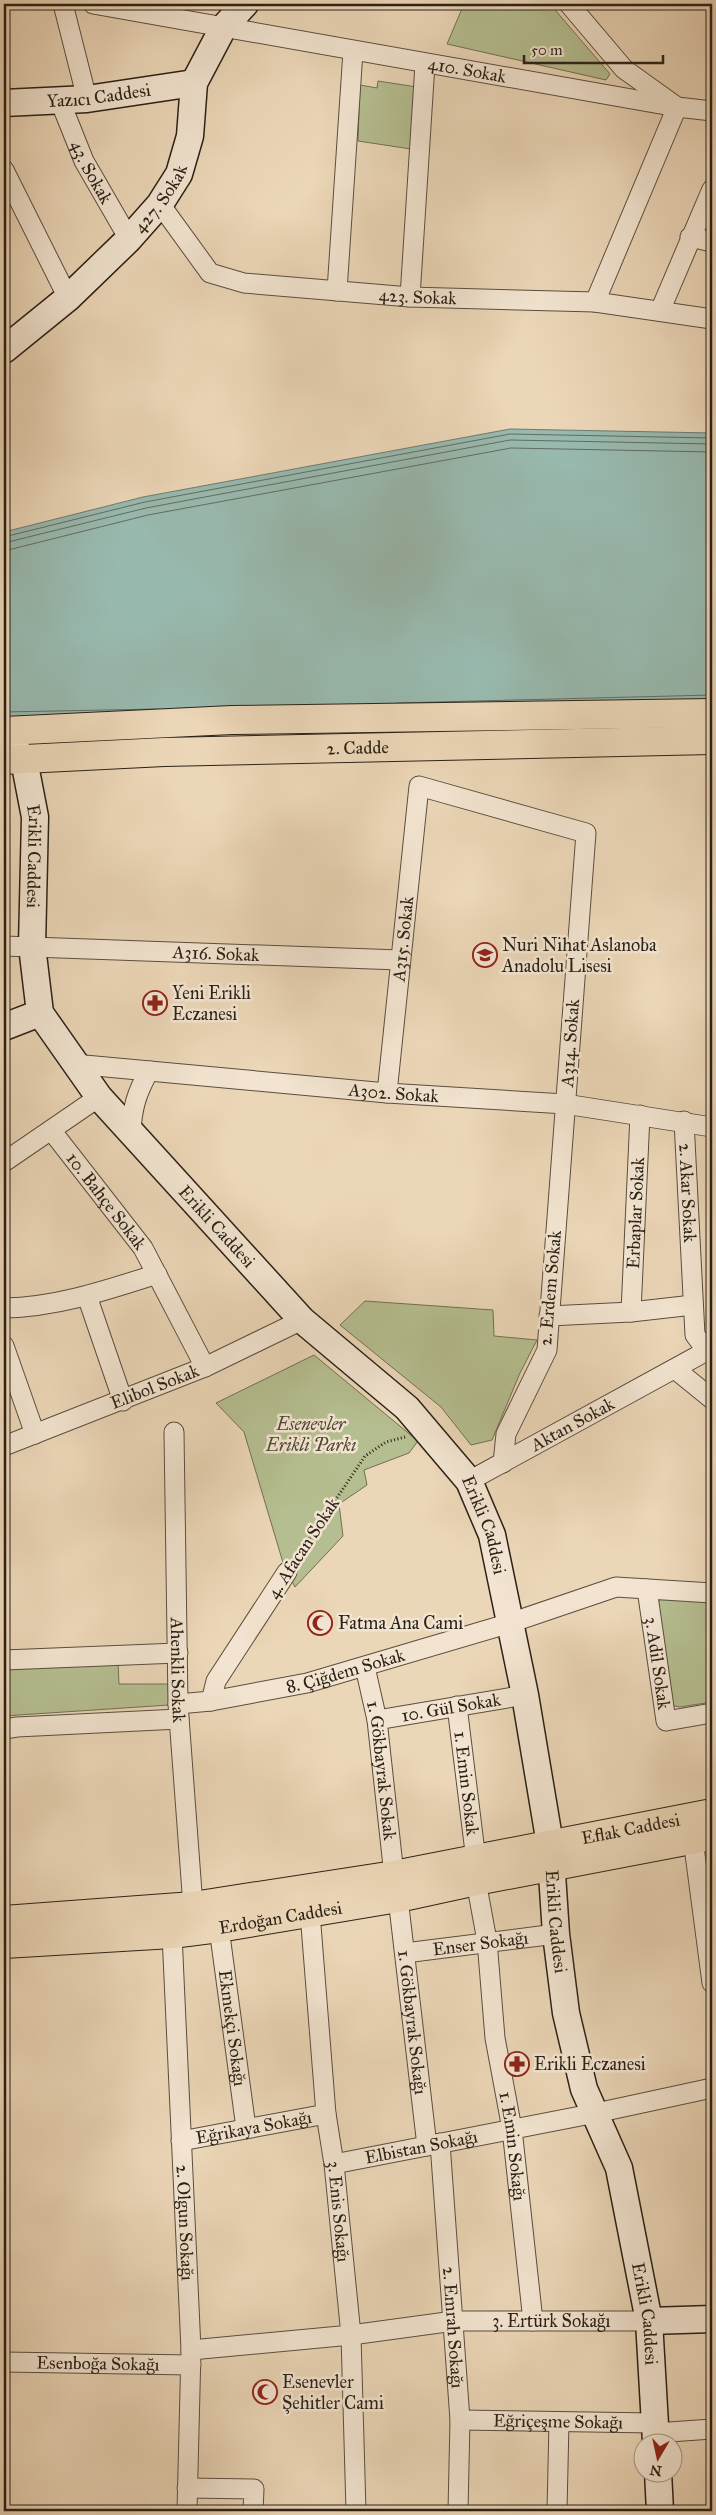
<svg xmlns="http://www.w3.org/2000/svg" width="716" height="2515" viewBox="0 0 716 2515" font-family="'IM FELL Great Primer',serif">
  <style>
    .green { fill: #b5be90; stroke: #707054 }
    .water { fill: #98b9ae; stroke: #6c7c72 }
    .lines { fill: none; stroke-linecap: round; stroke-linejoin: round }
    .shore { stroke: #616d62; stroke-width: 1 }
    .minor-casing { stroke: #5a4e3f; stroke-width: 21 }
    .secondary-casing { stroke: #2a2117; stroke-width: 29 }
    .primary-casing { stroke: #2a2117; stroke-width: 30 }
    .path { stroke: #2a2117; stroke-width: 3; stroke-dasharray: 1 2.5; stroke-linecap: butt }
    .minor { stroke: #f2e4d0; stroke-width: 19 }
    .secondary { stroke: #f2e4d0; stroke-width: 26 }
    .primary { stroke: #ebd6b7; stroke-width: 28 }
    .labels { text-anchor: middle; dominant-baseline: central; stroke-width: 5; stroke-linejoin: round; paint-order: stroke }
    .street-label { font-size: 18px; fill: #2a2117; stroke: #f2e4d0 }
    .poi-label { font-size: 18px; fill: #2a2117; stroke: #f2e4d0; text-anchor: start }
    .park-label { font-size: 18px; font-style: italic; fill: #4d4835; stroke: #f2e4d0 }
  </style>
  <rect width="100%" height="100%" fill="#ebd6b7"/>
  <filter id="stains"><feTurbulence type="fractalNoise" baseFrequency=".004" numOctaves="4"/><feColorMatrix values="0 0 0 0 .2 0 0 0 0 .09 0 0 0 0 .02 0 0 0 .5 -.17"/></filter>
  <radialGradient id="worn" r=".72"><stop offset=".6" stop-color="#630" stop-opacity="0"/><stop offset="1" stop-color="#630" stop-opacity=".3"/></radialGradient>
  <g class="green">
    <polygon points="464,4 550,4 610,74 606,80 447,44"/>
    <polygon points="378,81 417,87 411,149 358,141 360,85 377,88"/>
    <polygon points="365,1301 493,1310 494,1336 537,1340 520,1373 492,1440 471,1445 441,1407 340,1325"/>
    <polygon points="314,1355 418,1441 409,1453 364,1470 367,1485 339,1504 343,1536 295,1587 284,1566 244,1432 216,1403"/>
    <polygon points="663,1595 712,1599 712,1702 680,1707 670,1705 655,1607"/>
    <polygon points="118,1662 119,1684 168,1684 169,1705 4,1716 4,1667"/>
  </g>
  <polygon class="water" points="510,429 712,433 712,713 4,731 4,532 143,497"/>
  <g class="lines">
    <g class="shore">
      <polyline points="4,537 145,502 510,434 712,438"/>
      <polyline points="4,543 146,508 510,440 712,444"/>
      <polyline points="4,551 148,515 511,448 712,452"/>
      <polyline points="397,703 712,695"/>
      <polyline points="4,712 158,709"/>
    </g>
    <defs>
      <g id="minor">
        <polyline points="63,4 87,99"/>
        <path id="s1" d="M 93,4 L 677,107 L 712,111"/>
        <polyline points="569,4 624,69 677,107 595,302"/>
        <path id="s2" d="M 60,101 L 84,161 L 129,239"/>
        <polyline points="4,170 68,298"/>
        <path id="s3" d="M 160,204 L 210,273 L 244,283 L 410,297 L 595,302 L 712,319"/>
        <polyline points="690,237 712,242"/>
        <polyline points="337,291 353,51"/>
        <polyline points="410,297 425,64"/>
        <polyline points="660,311 712,189"/>
        <path id="s4" d="M 4,946 L 400,960"/>
        <path id="s5" d="M 74,1064 L 387,1093 L 565,1104 L 712,1127"/>
        <path id="s6" d="M 387,1093 L 419,786 L 586,833 L 547,1350 L 506,1434 L 503,1463"/>
        <path id="s7" d="M 684,1121 L 695,1335 L 707,1351"/>
        <path id="s8" d="M 51,1130 L 143,1248 L 205,1367"/>
        <path d="M 131,1132 C 132,1108 137,1092 149,1071"/>
        <polyline points="4,1162 99,1097"/>
        <polyline points="87,1296 123,1401"/>
        <path d="M 4,1308 C 57,1307 107,1290 157,1274"/>
        <path id="s9" d="M 631,1312 L 640,1115"/>
        <polyline points="549,1316 631,1312 693,1305"/>
        <polyline points="4,1346 35,1434"/>
        <polyline points="675,1369 712,1399"/>
        <path id="s10" d="M 174,1432 L 178,1704 L 193,1906"/>
        <path id="s11" d="M 4,1446 L 205,1367 L 302,1320"/>
        <path id="s12" d="M 469,1481 L 712,1348"/>
        <path id="s13" d="M 647,1589 L 666,1721 L 712,1713"/>
        <polyline points="4,1660 178,1653"/>
        <path id="s14" d="M 365,1667 L 377,1720 L 394,1875"/>
        <polyline points="211,1701 216,1681 287,1572"/>
        <path id="s15" d="M 178,1704 L 211,1701 L 307,1683 L 510,1623 L 616,1587 L 712,1593"/>
        <path id="s16" d="M 457,1706 L 476,1860"/>
        <path id="s17" d="M 377,1720 L 525,1695"/>
        <polyline points="4,1729 17,1727 179,1719"/>
        <polyline points="693,1839 712,1983"/>
        <path id="s18" d="M 476,1881 L 487,1941 L 495,2038 L 512,2129 L 533,2321"/>
        <path id="s19" d="M 398,1898 L 427,2146"/>
        <path id="s20" d="M 310,1913 L 326,2114 L 334,2164 L 351,2335 L 356,2511"/>
        <path id="s21" d="M 219,1928 L 246,2128"/>
        <path id="s22" d="M 172,1934 L 191,2350 L 187,2511"/>
        <path id="s23" d="M 405,1953 L 556,1934"/>
        <path id="s24" d="M 181,2141 L 326,2114"/>
        <path id="s25" d="M 440,2143 L 460,2420 L 458,2511"/>
        <path id="s26" d="M 334,2164 L 596,2113 L 712,2088"/>
        <path id="s27" d="M 191,2350 L 351,2335 L 454,2321 L 649,2321"/>
        <path id="s28" d="M 4,2362 L 191,2365"/>
        <path id="s29" d="M 460,2420 L 654,2423"/>
        <polyline points="655,2433 712,2429"/>
        <polyline points="187,2488 254,2489 253,2511"/>
        <polyline points="557,2511 559,2422"/>
      </g>
      <g id="secondary">
        <path id="s30" d="M 4,103 L 87,99 L 194,83"/>
        <path id="s31" d="M 4,350 L 68,298 L 129,239 L 160,204 L 179,174 L 190,136 L 194,83 L 223,28 L 245,4"/>
        <path id="s32" d="M 4,733 L 24,760 L 35,817 L 32,946 L 40,1013 L 99,1097 L 302,1320 L 407,1408 L 469,1481 L 492,1535 L 525,1695 L 550,1844 L 556,1934 L 566,2013 L 584,2089 L 619,2168 L 649,2321 L 656,2442"/>
        <polyline points="4,1027 40,1013"/>
        <polyline points="649,2321 712,2319"/>
        <polyline points="658,2472 660,2511"/>
      </g>
      <g id="primary">
        <polyline points="4,731 232,720 712,713"/>
        <path id="s33" d="M 4,760 L 164,752 L 712,740"/>
        <path id="s34" d="M 4,1920 L 193,1906 L 394,1875 L 712,1813"/>
        <path id="s35" d="M 4,1944 L 172,1934 L 219,1928 L 398,1898 L 476,1881 L 712,1836"/>
      </g>
    </defs>
    <use href="#minor" class="minor-casing"/>
    <use href="#secondary" class="secondary-casing"/>
    <use href="#primary" class="primary-casing"/>
    <polyline class="path" points="296,1559 365,1456 386,1442 405,1437"/>
    <use href="#minor" class="minor"/>
    <use href="#secondary" class="secondary"/>
    <use href="#primary" class="primary"/>
  </g>
  <defs>
    <symbol id="school-ring" viewBox="-11 -11 22 22"><circle r="9.5" fill="#f2e4d0" stroke="#8f2418" stroke-width="1.5"/><path d="M0-5L7-2L0 1L-7-2ZM-4 1L0 2.5L4 1V4Q0 6-4 4Z" fill="#8f2418"/></symbol>
    <symbol id="pharmacy-ring" viewBox="-11 -11 22 22"><circle r="9.5" fill="#f2e4d0" stroke="#8f2418" stroke-width="1.5"/><path d="M-2-6h4v4h4v4h-4v4h-4v-4h-4v-4h4Z" fill="#8f2418"/></symbol>
    <symbol id="mosque-ring" viewBox="-11 -11 22 22"><circle r="9.5" fill="#f2e4d0" stroke="#8f2418" stroke-width="1.5"/><path d="M3.5-4.9A6 6 0 1 0 3.5 4.9A5 5 0 1 1 3.5-4.9Z" fill="#8f2418"/></symbol>
  </defs>
  <g fill-rule="evenodd">
    <use href="#school-ring" x="471" y="941" width="28" height="28"/>
    <use href="#pharmacy-ring" x="141" y="989" width="28" height="28"/>
    <use href="#mosque-ring" x="306" y="1609" width="28" height="28"/>
    <use href="#pharmacy-ring" x="503" y="2050" width="28" height="28"/>
    <use href="#mosque-ring" x="251" y="2378" width="28" height="28"/>
  </g>
  <g class="labels">
    <g class="street-label">
      <text stroke="none"><textPath href="#s1" startOffset="380">410. Sokak</textPath></text>
      <text stroke="none"><textPath href="#s30" startOffset="95">Yazıcı Caddesi</textPath></text>
      <text stroke="none"><textPath href="#s2" startOffset="78">43. Sokak</textPath></text>
      <text stroke="none"><textPath href="#s31" startOffset="219">427. Sokak</textPath></text>
      <text stroke="none"><textPath href="#s3" startOffset="295">423. Sokak</textPath></text>
      <text stroke="none"><textPath href="#s33" startOffset="354">2. Cadde</textPath></text>
      <text stroke="none"><textPath href="#s32" startOffset="131">Erikli Caddesi</textPath></text>
      <text stroke="none"><textPath href="#s6" startOffset="155">A315. Sokak</textPath></text>
      <text stroke="none"><textPath href="#s4" startOffset="212">A316. Sokak</textPath></text>
      <text transform="translate(570 1043) rotate(-86)">A314. Sokak</text>
      <text stroke="none"><textPath href="#s5" startOffset="321">A302. Sokak</textPath></text>
      <text stroke="none"><textPath href="#s7" startOffset="72">2. Akar Sokak</textPath></text>
      <text stroke="none"><textPath href="#s8" startOffset="90">10. Bahçe Sokak</textPath></text>
      <text stroke="none"><textPath href="#s9" startOffset="99">Erbaplar Sokak</textPath></text>
      <text stroke="none"><textPath href="#s32" startOffset="566">Erikli Caddesi</textPath></text>
      <text transform="translate(550 1288) rotate(-85)">2. Erdem Sokak</text>
      <text stroke="none"><textPath href="#s11" startOffset="162">Elibol Sokak</textPath></text>
      <text stroke="none"><textPath href="#s12" startOffset="118">Aktan Sokak</textPath></text>
      <text stroke="none"><textPath href="#s32" startOffset="972">Erikli Caddesi</textPath></text>
      <text transform="translate(303 1548) rotate(-57)">4. Afacan Sokak</text>
      <text stroke="none"><textPath href="#s13" startOffset="75">3. Adil Sokak</textPath></text>
      <text stroke="none"><textPath href="#s10" startOffset="238">Ahenkli Sokak</textPath></text>
      <text stroke="none"><textPath href="#s15" startOffset="171">8. Çiğdem Sokak</textPath></text>
      <text stroke="none"><textPath href="#s17" startOffset="75">10. Gül Sokak</textPath></text>
      <text stroke="none"><textPath href="#s14" startOffset="105">1. Gökbayrak Sokak</textPath></text>
      <text stroke="none"><textPath href="#s16" startOffset="78">1. Emin Sokak</textPath></text>
      <text stroke="none"><textPath href="#s34" startOffset="634">Eflak Caddesi</textPath></text>
      <text stroke="none"><textPath href="#s35" startOffset="278">Erdoğan Caddesi</textPath></text>
      <text stroke="none"><textPath href="#s32" startOffset="1376">Erikli Caddesi</textPath></text>
      <text stroke="none"><textPath href="#s23" startOffset="76">Enser Sokağı</textPath></text>
      <text stroke="none"><textPath href="#s19" startOffset="125">1. Gökbayrak Sokağı</textPath></text>
      <text stroke="none"><textPath href="#s21" startOffset="101">Ekmekçi Sokağı</textPath></text>
      <text stroke="none"><textPath href="#s24" startOffset="74">Eğrikaya Sokağı</textPath></text>
      <text stroke="none"><textPath href="#s18" startOffset="268">1. Emin Sokağı</textPath></text>
      <text stroke="none"><textPath href="#s26" startOffset="89">Elbistan Sokağı</textPath></text>
      <text stroke="none"><textPath href="#s20" startOffset="300">3. Enis Sokağı</textPath></text>
      <text stroke="none"><textPath href="#s22" startOffset="289">2. Olgun Sokağı</textPath></text>
      <text stroke="none"><textPath href="#s32" startOffset="1781">Erikli Caddesi</textPath></text>
      <text stroke="none"><textPath href="#s27" startOffset="362">3. Ertürk Sokağı</textPath></text>
      <text stroke="none"><textPath href="#s25" startOffset="185">2. Emrah Sokağı</textPath></text>
      <text stroke="none"><textPath href="#s28" startOffset="94">Esenboğa Sokağı</textPath></text>
      <text stroke="none"><textPath href="#s29" startOffset="98">Eğriçeşme Sokağı</textPath></text>
    </g>
    <g class="poi-label">
      <text x="502" y="945">Nuri Nihat Aslanoba<tspan x="502" dy="21">Anadolu Lisesi</tspan></text>
      <text x="172" y="993">Yeni Erikli<tspan x="172" dy="21">Eczanesi</tspan></text>
      <text x="338" y="1623">Fatma Ana Cami</text>
      <text x="534" y="2064">Erikli Eczanesi</text>
      <text x="282" y="2382">Esenevler<tspan x="282" dy="21">Şehitler Cami</tspan></text>
    </g>
    <g class="park-label">
      <text x="311" y="1424">Esenevler<tspan x="311" dy="21">Erikli Parkı</tspan></text>
    </g>
  </g>
  <rect width="716" height="2515" fill="none" stroke="#ebd6b7" stroke-width="20"/>
  <rect x="5" y="5" width="706" height="2505" fill="none" stroke="#2a2117" stroke-width="2.5"/>
  <rect x="10" y="10" width="696" height="2495" fill="none" stroke="#2a2117"/>
  <g transform="translate(658 2458) rotate(189)"><circle r="24" fill="#f2e4d0" stroke="#a29686"/>
  <path d="M0-4L9 19L0 12L-9 19Z" fill="#8f2418"/>
  <text y="-8" font-size="14" font-weight="bold" text-anchor="middle" fill="#2a2117">N</text>
  </g>
  <path d="M524 55v8h139v-8" fill="none" stroke="#2a2117" stroke-width="2.5"/>
  <text x="531" y="55" font-size="15" fill="#2a2117" stroke="#f2e4d0" stroke-width="4" paint-order="stroke">50 m</text>
  <rect width="100%" height="100%" filter="url(#stains)"/>
  <rect width="100%" height="100%" fill="url(#worn)"/>
</svg>
